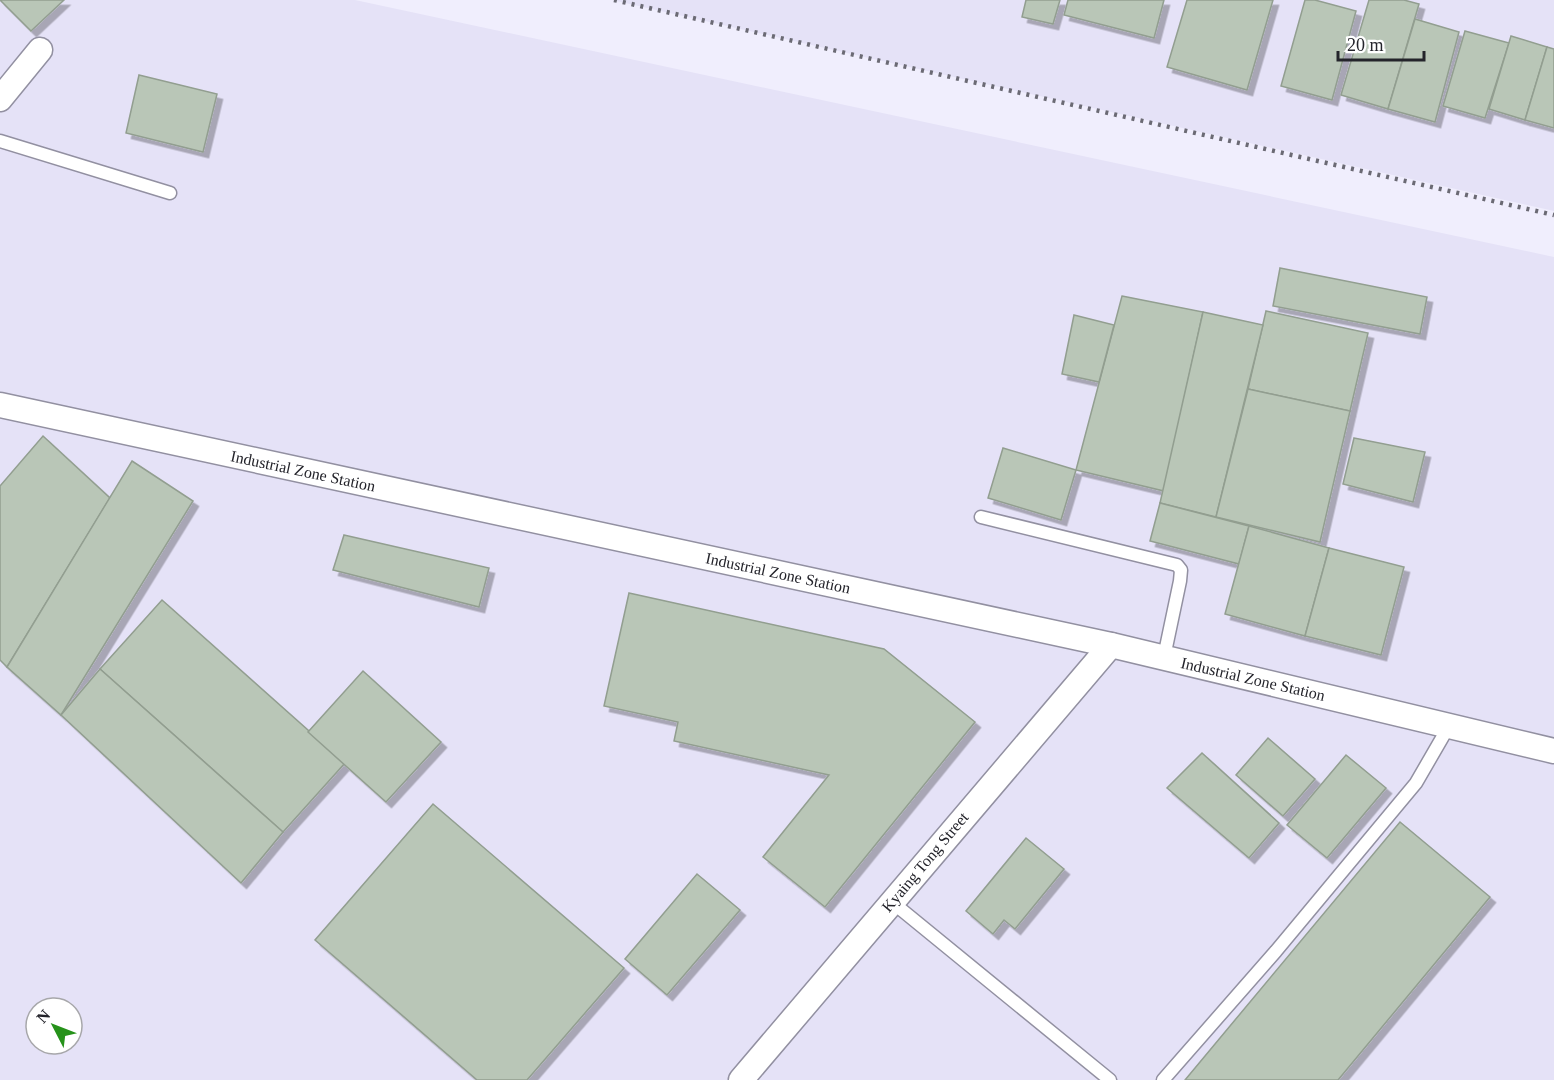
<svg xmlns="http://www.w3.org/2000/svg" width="1554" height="1080" viewBox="0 0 1554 1080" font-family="Georgia,serif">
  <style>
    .built { fill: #e5e2f7; fill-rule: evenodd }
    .building { fill: #b9c6b7; stroke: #929e90; stroke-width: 1.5; filter: url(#shadow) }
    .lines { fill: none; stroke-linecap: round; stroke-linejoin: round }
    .service-casing { stroke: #9290a1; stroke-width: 15 }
    .minor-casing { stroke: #9290a1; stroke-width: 27 }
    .service { stroke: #fff; stroke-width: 12 }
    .minor { stroke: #fff; stroke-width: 24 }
    .rail { stroke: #6b6a74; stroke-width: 4.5; stroke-dasharray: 3 6; stroke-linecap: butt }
    .labels { text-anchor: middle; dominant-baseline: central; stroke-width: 5; stroke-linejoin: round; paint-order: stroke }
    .street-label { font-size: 16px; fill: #24242b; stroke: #fff }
  </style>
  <defs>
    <filter id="shadow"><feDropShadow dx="5.5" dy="5.5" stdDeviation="0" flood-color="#0004"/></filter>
  </defs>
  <rect width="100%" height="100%" fill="#f0eefd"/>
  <g class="built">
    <path d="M 0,0 L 355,0 L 1554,257 L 1554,1080 L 0,1080 ZM 36,1008 L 72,1008 L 72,1044 L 36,1044 Z"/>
    <polygon points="612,0 1554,0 1554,211 869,58"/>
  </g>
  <g class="building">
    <polygon points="0,0 64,0 31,31"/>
    <polygon points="1026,0 1060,0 1053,24 1022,17"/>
    <polygon points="1068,0 1164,0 1154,38 1064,15"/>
    <polygon points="1187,0 1273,0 1247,90 1167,67"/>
    <polygon points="1305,0 1315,0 1356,11 1332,100 1281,86"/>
    <polygon points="1369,0 1404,0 1419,4 1388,109 1341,95"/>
    <polygon points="1415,19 1459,32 1435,122 1388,109"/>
    <polygon points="1465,31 1509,43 1485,118 1443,106"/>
    <polygon points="1511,36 1547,47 1525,120 1489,109"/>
    <polygon points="1547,47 1554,49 1554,128 1525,120"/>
    <polygon points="139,75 217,94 203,152 126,133"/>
    <polygon points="1280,268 1427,297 1420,334 1273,306"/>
    <polygon points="1122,296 1203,312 1164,491 1076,470"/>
    <polygon points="1266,311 1368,333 1350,411 1248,389"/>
    <polygon points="1203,312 1263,325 1216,517 1160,503"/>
    <polygon points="1074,315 1114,325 1099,382 1062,374"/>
    <polygon points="1248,389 1350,411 1320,542 1216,517"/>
    <polygon points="43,436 110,498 7,667 0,660 0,486"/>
    <polygon points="1354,438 1425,452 1413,502 1343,484"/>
    <polygon points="1003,448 1076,470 1061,520 988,498"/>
    <polygon points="132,461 193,501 61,715 7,667"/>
    <polygon points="1160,503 1249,526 1239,564 1150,541"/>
    <polygon points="1249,526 1329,548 1305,636 1225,614"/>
    <polygon points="344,535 489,568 479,607 333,570"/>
    <polygon points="1329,548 1404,567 1381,655 1305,636"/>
    <polygon points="629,593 884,649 975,722 825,907 763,857 829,775 674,741 678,722 604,706"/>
    <polygon points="162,600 345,763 283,832 100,669"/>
    <polygon points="100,669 283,832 241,883 61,715"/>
    <polygon points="363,671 441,742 386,802 308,732"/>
    <polygon points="1268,738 1315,779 1283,816 1236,775"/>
    <polygon points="1202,753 1279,823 1249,858 1167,788"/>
    <polygon points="1346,755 1386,788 1327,858 1287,825"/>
    <polygon points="433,804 624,968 527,1080 477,1080 315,940"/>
    <polygon points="1400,822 1490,897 1338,1080 1185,1080"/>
    <polygon points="1026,838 1064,869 1015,929 1004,920 993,934 966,911"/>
    <polygon points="697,874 740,910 667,995 625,959"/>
  </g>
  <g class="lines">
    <defs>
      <g id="service">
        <polyline points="0,141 170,193"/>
        <polyline points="981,517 1177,565 1181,570 1180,581 1164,657"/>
        <polyline points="892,902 1110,1080"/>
        <polyline points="1163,1080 1276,951 1416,783 1449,726"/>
      </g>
      <g id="minor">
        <polyline points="0,99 40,50"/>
        <polyline points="0,405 1111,645 1554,751"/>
        <polyline points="741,1080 1111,645"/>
      </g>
    </defs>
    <use href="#service" class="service-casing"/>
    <use href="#minor" class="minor-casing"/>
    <use href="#service" class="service"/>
    <use href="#minor" class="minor"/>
    <polyline class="rail" points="614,0 1554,215"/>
  </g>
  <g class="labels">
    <g class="street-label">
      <text transform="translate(303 471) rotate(12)">Industrial Zone Station</text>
      <text transform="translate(778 573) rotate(12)">Industrial Zone Station</text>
      <text transform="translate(1253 679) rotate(13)">Industrial Zone Station</text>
      <text transform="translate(925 862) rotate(-50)">Kyaing Tong Street</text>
    </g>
  </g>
  <g transform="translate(54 1026) rotate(312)"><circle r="28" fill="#ffffff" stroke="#a7a7aa" stroke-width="1.5"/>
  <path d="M0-4.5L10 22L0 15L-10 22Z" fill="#26921a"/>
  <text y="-9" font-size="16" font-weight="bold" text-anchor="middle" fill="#24242b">N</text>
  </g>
  <path d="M1338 51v9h86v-9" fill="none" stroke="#24242b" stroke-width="3"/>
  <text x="1347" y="51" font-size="18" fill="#24242b" stroke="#ffffff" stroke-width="4.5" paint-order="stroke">20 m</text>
</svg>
